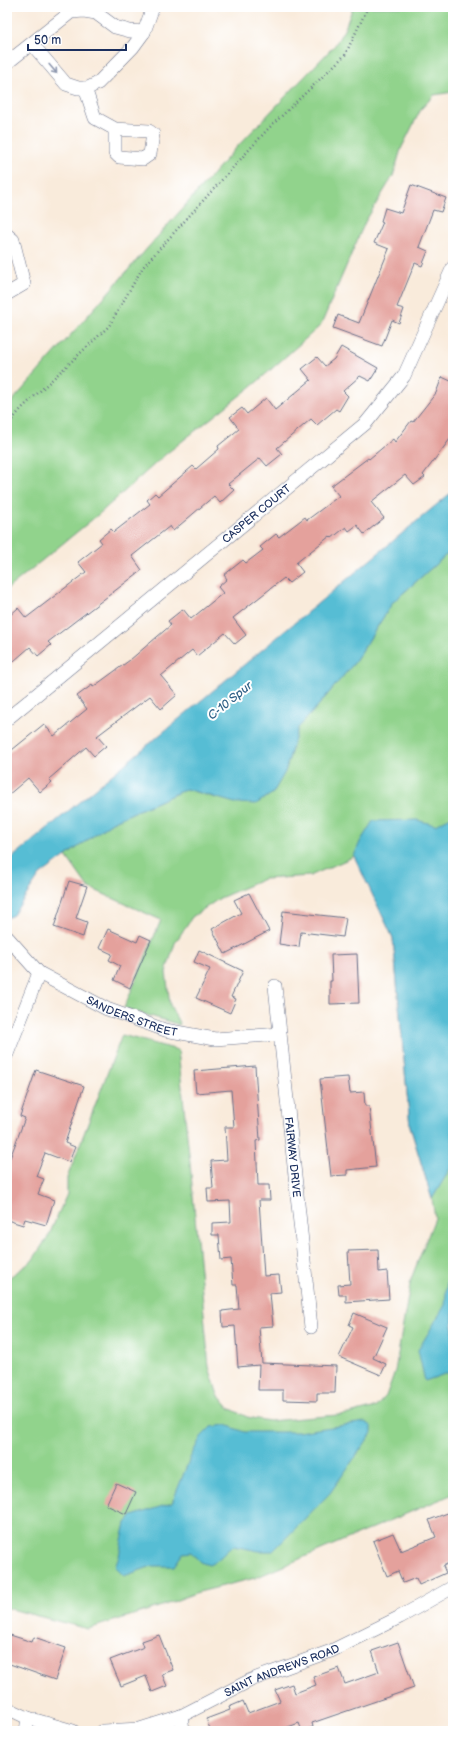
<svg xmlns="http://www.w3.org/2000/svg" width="460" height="1738" viewBox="0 0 460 1738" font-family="'Balsamiq Sans',sans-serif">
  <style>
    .green { fill: #91d38c; stroke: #568175 }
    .water { fill: #57bdd4; stroke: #397699 }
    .building { fill: #e4a19c }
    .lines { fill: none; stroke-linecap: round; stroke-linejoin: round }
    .minor-casing { stroke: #69718a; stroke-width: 14 }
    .path { stroke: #69718a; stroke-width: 2.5; stroke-dasharray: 1 3; stroke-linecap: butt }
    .minor { stroke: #fff; stroke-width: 13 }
    .oneway { stroke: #8d97ae }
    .labels { text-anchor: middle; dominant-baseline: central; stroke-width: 4; stroke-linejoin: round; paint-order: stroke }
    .street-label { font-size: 11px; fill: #1b2f5e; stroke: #fff }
    .water-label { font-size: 12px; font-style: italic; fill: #306187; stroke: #fff }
  </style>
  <rect width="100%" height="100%" fill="#fff"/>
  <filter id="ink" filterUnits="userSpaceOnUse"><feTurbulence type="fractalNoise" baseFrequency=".025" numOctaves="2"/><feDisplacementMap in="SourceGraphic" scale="8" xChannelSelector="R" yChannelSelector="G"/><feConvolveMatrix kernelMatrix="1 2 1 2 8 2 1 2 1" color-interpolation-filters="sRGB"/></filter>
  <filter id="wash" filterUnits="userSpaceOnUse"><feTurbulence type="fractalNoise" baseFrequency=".012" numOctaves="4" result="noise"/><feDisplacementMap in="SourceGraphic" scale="16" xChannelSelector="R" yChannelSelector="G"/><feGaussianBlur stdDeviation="0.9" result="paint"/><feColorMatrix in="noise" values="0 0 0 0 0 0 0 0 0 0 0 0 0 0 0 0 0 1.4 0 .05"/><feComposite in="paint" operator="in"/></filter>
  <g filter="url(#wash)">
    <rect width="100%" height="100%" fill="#f9ebdb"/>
    <g class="green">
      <polygon points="353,7 453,7 453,92 434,95 421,109 401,149 393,176 365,222 321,325 257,382 166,454 99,514 7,589 7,407 235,149 335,45 345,28"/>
      <polygon points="453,540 453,1494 255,1578 195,1593 165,1605 88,1629 7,1608 7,1279 32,1261 49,1235 67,1194 67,1178 122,1035 178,1050 190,1163 209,1367 218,1395 229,1408 247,1417 269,1421 349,1414 376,1407 386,1396 395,1371 411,1279 435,1218 432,1199 410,1126 393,938 355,856 310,876 264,879 220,898 192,917 175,943 166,972 170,1005 180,1025 124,1008 161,920 88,887 66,856 112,822 186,789 216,798 285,772 298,728 317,707 355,662 393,602 446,555"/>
    </g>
    <g class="water">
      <polygon points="453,491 453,552 446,555 393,602 355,662 317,707 298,728 285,772 273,793 256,804 235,803 186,789 112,822 40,875 13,915 7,918 7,862"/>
      <polygon points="453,816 453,1164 432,1199 410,1126 393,938 354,856 360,842 373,821 417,820 435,825"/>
      <polygon points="453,1267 453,1371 425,1381 418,1350 445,1305 447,1279"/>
      <path d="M 365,1422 L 372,1426 L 372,1433 L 330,1493 L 273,1551 L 259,1551 L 233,1546 C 224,1552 219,1561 209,1565 L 200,1562 L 191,1552 L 183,1553 L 174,1566 L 152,1566 L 124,1576 L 115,1567 L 119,1557 L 122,1540 L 126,1523 L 132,1516 L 172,1503 L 190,1458 L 201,1437 L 211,1427 L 226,1425 L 244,1432 L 298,1432 Z"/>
    </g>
    <g id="blocks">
      <g class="building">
        <polygon points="411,185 446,198 441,212 433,210 419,247 428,251 422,266 415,263 397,307 404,309 399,323 392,320 382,346 333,328 338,315 359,323 389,249 374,243 383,222 381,221 385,208 401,213"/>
        <polygon points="341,347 378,368 370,381 360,376 343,391 348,396 339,411 336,409 317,425 311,419 277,448 282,454 267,466 260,458 228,484 234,490 220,503 214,496 173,531 170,526 132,556 142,570 48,642 51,645 38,656 30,647 7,667 7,618 18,608 26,618 86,572 78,562 102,543 99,539 111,529 114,532 150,504 147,500 155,493 158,496 193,466 196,469 219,449 218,446 239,429 230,417 242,408 247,414 266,398 275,410 311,380 302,369 317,357 325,366 334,359"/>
        <polygon points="442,377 453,382 453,435 423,475 425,477 414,485 405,475 371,502 384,518 364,534 357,525 349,531 346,527 332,538 330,536 296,563 303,572 289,583 284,578 233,618 246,635 235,644 225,633 197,656 192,650 161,676 177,695 161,709 150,696 97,736 106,746 94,756 86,747 49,779 52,782 40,792 28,778 7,796 7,754 44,724 54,736 87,709 77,696 92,685 93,687 130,660 171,625 168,621 183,609 191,619 223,593 218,587 227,579 224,575 243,560 246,563 263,550 260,547 276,534 279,537 305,517 307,520 339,496 331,486 368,458 369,459 393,439 395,442 411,421 413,422 436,393"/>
        <polygon points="69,881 87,886 76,918 87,922 83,937 54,927"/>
        <polygon points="249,893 269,931 225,954 212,929 241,913 234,900"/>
        <polygon points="283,911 346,918 343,937 301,932 299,947 279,944"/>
        <polygon points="108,929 137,942 140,935 151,940 130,988 114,980 120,966 109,960 112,954 99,948"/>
        <polygon points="199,950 243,971 231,997 236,999 230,1013 196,998 210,969 194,962"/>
        <polygon points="357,954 359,1003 330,1004 330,981 332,981 331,955"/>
        <polygon points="255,1066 260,1140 256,1141 258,1185 269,1185 270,1200 259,1200 264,1276 279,1275 281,1292 270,1293 273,1326 259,1327 262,1363 336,1366 335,1393 317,1393 317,1401 283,1400 283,1390 258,1390 259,1365 238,1367 235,1326 223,1327 222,1311 239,1309 237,1285 233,1285 231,1259 221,1260 219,1235 212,1235 212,1223 231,1222 230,1201 208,1202 207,1188 213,1188 211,1161 227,1160 225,1127 234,1127 231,1090 196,1093 194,1071"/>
        <polygon points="36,1070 84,1086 65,1143 75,1147 69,1162 45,1153 36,1176 44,1179 38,1194 54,1200 46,1225 25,1219 23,1225 7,1220 7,1157 10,1158 25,1118 20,1116"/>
        <polygon points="348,1077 350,1093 364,1092 365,1106 369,1106 376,1167 347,1170 347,1175 331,1176 320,1079"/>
        <polygon points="378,1250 379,1272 387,1271 389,1299 346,1302 346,1295 339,1295 338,1285 350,1284 348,1251"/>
        <polygon points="354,1313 387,1327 373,1358 386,1364 381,1375 339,1357 353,1327 349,1325"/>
        <polygon points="116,1483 136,1492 126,1514 106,1505"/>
        <polygon points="453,1511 453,1561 443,1566 446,1573 419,1585 416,1578 403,1583 398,1571 387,1576 373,1541 393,1533 401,1551 436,1537 429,1520"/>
        <polygon points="7,1634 32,1642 34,1637 66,1648 55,1680 7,1663"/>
        <polygon points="159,1635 173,1670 162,1674 167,1686 152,1692 146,1676 121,1686 110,1660 144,1647 142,1641"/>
        <polygon points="398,1642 414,1688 312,1723 313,1727 302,1731 299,1723 277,1731 211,1731 206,1719 230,1710 229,1707 243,1701 248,1713 280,1701 275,1690 292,1684 295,1693 316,1685 313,1677 339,1668 345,1684 379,1672 372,1651"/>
      </g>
    </g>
  </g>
  <g filter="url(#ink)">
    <use href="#blocks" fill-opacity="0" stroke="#69718a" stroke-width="1"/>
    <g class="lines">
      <defs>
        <g id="minor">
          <polyline points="32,44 66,84 78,88 88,88 98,83 133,47 144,32 153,7"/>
          <polyline points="7,63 71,12 84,11 96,13 115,27 130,31 144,32"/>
          <polyline points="85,88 95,118 115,129 149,131 153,134 150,154 143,159 119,157 115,153 115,129"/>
          <polyline points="7,235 13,240 24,284 7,294"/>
          <path id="s1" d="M 7,719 L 366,423 L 404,376 L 453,267"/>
          <path id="s2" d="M 7,937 L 39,973 L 107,1009 L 165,1030 L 215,1039 L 280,1034"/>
          <path id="s3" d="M 275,986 L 311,1327"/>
          <polyline points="7,1054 39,973"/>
          <polyline points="7,1708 28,1718 73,1731"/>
          <polyline points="181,1716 183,1731"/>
          <polyline points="26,1731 28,1718"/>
          <path id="s4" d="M 103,1731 L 140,1729 L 181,1716 L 251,1680 L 331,1651 L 400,1617 L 453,1587"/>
        </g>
      </defs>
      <use href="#minor" class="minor-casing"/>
      <polyline class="path" points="7,426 21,409 109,326 143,267 267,130 345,55 368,7"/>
      <use href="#minor" class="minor"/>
    </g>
    <defs><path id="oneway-shaft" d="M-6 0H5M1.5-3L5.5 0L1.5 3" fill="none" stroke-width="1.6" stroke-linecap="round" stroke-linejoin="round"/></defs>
    <use class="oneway" href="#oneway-shaft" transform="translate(53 69) rotate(50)"/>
  </g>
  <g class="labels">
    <g class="street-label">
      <text stroke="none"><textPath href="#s1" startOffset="323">CASPER COURT</textPath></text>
      <text stroke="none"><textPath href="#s2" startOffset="151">SANDERS STREET</textPath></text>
      <text stroke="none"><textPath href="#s3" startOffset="172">FAIRWAY DRIVE</textPath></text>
      <text stroke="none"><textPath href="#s4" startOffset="191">SAINT ANDREWS ROAD</textPath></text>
    </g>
    <g class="water-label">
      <text transform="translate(230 701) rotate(-39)">C-10 Spur</text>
    </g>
  </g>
  <rect width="460" height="1738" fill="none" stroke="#fff" stroke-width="24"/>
  <path d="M28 44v6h98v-6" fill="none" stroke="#1b2f5e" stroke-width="2"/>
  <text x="34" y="44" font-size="12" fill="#1b2f5e" stroke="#ffffff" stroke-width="3" paint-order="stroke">50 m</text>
</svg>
